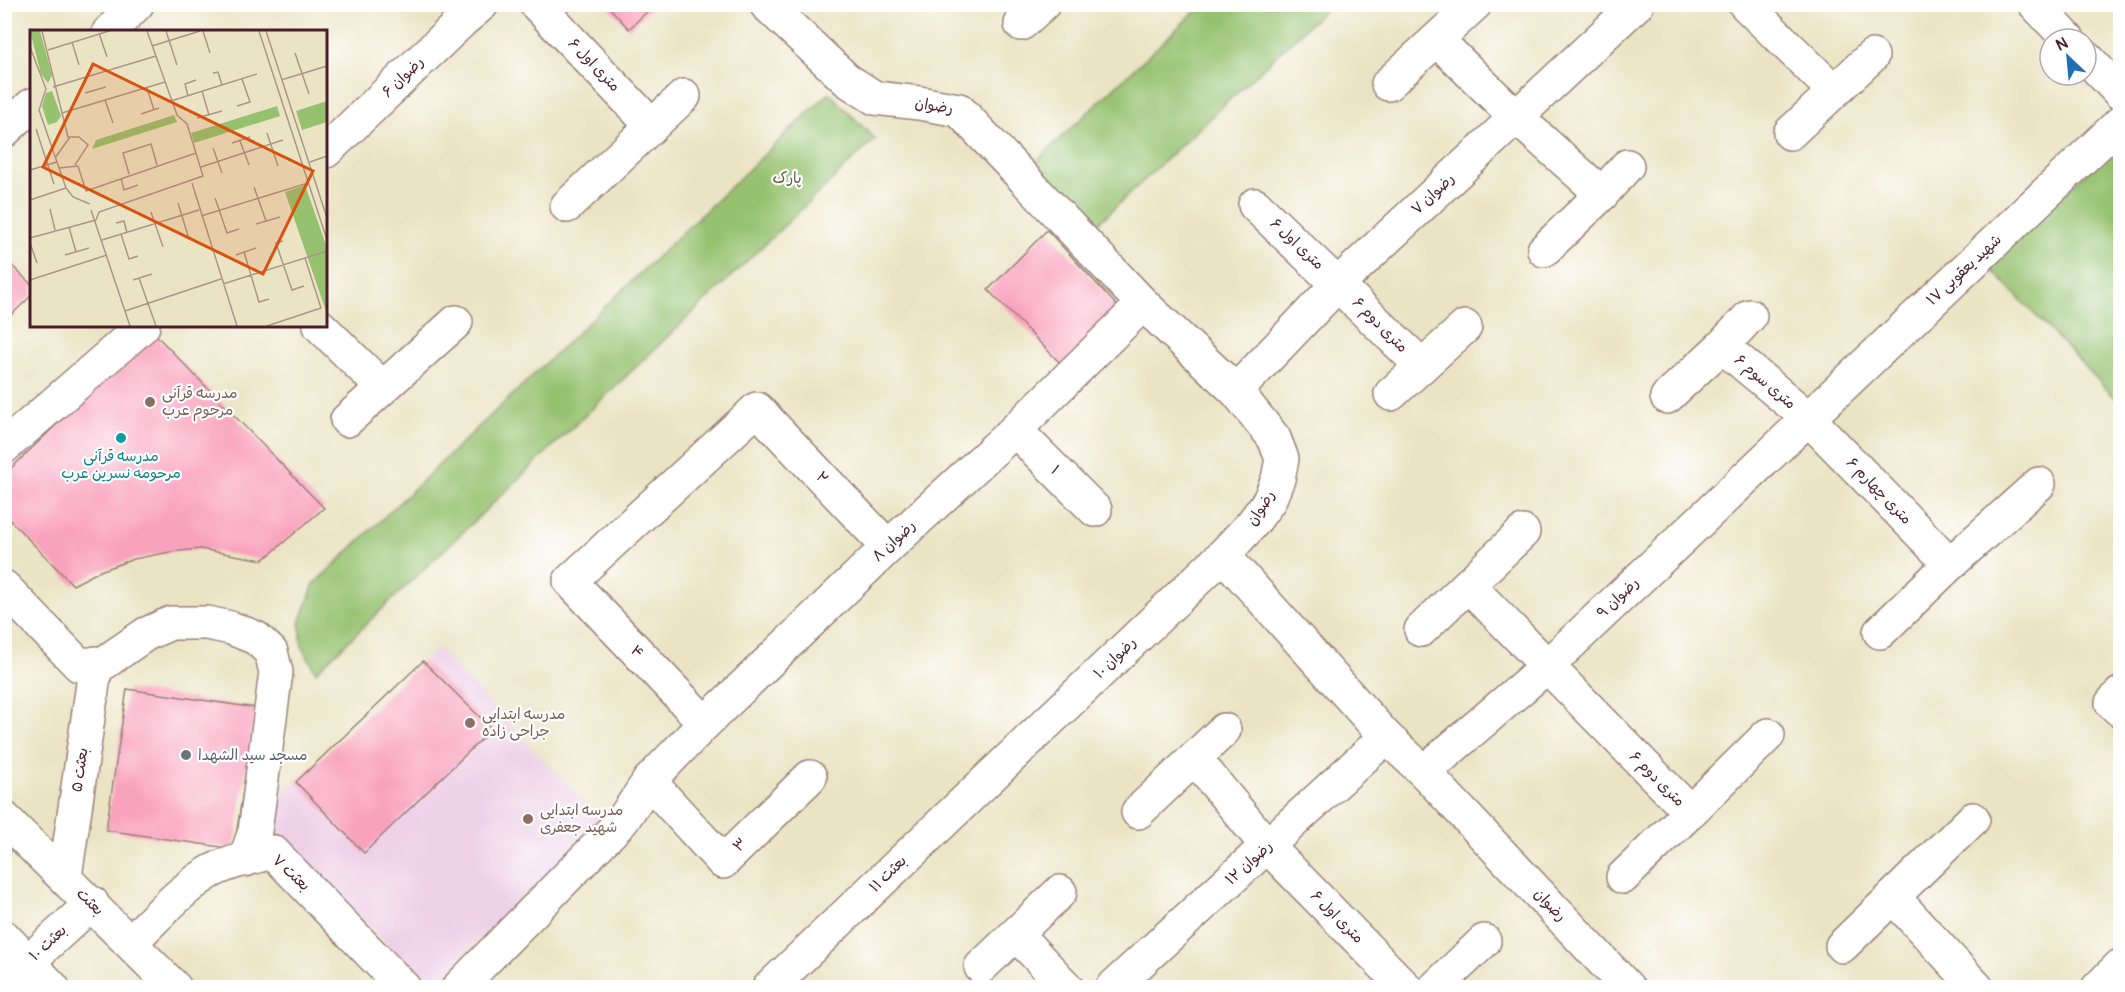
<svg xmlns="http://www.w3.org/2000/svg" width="2125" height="992" viewBox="0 0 2125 992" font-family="Pangolin,'Playpen Sans Arabic',sans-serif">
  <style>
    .built { fill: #eed0e7 }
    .green { fill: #96c26f; stroke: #70704d; stroke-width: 1.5 }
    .building { fill: #f9a2be }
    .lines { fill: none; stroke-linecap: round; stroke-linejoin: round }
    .minor-casing { stroke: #9a8278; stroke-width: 36 }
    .minor { stroke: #fff; stroke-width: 33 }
    .education-dot { fill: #8d6e63; stroke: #fff; stroke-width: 2 }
    .culture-dot { fill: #0f9aa8; stroke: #fff; stroke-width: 2 }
    .worship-dot { fill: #6b7280; stroke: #fff; stroke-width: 2 }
    .labels { text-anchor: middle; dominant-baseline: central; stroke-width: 4.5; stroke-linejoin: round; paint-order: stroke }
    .street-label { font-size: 15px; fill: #4a1f2b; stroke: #fff }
    .park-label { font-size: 15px; fill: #655843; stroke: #fff }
    .education-label { font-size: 15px; fill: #785e54; stroke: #fff; text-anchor: start }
    .culture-label { font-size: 15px; fill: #0d838f; stroke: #fff }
    .worship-label { font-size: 15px; fill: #5b616d; stroke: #fff; text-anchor: start }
    .inset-road { fill: none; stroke: #ab9587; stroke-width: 1.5 }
    .view { fill: #d8530f; fill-opacity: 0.15; stroke: #d8530f; stroke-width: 3 }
    .inset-edge { fill: none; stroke: #4a1f2b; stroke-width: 3 }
  </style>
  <rect width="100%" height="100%" fill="#fff"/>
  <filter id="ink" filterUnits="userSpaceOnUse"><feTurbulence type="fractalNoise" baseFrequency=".0167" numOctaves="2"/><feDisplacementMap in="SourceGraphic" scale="12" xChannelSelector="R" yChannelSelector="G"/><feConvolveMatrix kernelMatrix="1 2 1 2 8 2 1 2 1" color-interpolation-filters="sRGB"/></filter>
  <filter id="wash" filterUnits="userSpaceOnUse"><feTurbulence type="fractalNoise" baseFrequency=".008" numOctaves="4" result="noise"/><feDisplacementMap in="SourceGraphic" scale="24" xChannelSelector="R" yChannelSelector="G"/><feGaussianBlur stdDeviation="1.35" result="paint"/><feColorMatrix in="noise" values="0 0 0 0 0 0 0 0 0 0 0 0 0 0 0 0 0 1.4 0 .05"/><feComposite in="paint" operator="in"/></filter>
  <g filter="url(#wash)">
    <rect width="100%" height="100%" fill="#ebe4c4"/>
    <polygon class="built" points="437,648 603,822 517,902 432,987 429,988 262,814"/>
    <g class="green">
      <polygon points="1202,5 1330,5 1091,230 1031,166"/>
      <polygon points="829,93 875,139 316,672 302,646 300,623 314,584"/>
      <polygon points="2120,142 2120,403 1987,265"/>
    </g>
    <g id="blocks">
      <g class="building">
        <polygon points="606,4 655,4 629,29"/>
        <polygon points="1047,230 1121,310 1063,366 988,290"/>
        <polygon points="4,258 32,285 32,295 4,322"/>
        <polygon points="153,332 324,508 263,560 200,549 170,552 134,559 100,571 73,585 5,515 5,474"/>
        <polygon points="423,661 492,729 364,853 296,782"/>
        <polygon points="127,689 256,708 234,849 106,830"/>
      </g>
    </g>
  </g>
  <g filter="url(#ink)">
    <use href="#blocks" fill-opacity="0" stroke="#9a8278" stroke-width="1.5"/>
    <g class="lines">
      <defs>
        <g id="minor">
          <polyline points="536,4 652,126"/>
          <polyline points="766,4 847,80 875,98 919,103 959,110 1143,304 1236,391 1274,438 1282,459 1278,479 1269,501 1252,524 1223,555 769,988"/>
          <polyline points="1745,4 1834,91"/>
          <polyline points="2035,4 2068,39"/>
          <polyline points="1021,24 1043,4"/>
          <polyline points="109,32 137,4"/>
          <polyline points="1437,40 1516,117 1602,194"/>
          <polyline points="2086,57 2120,93"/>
          <polyline points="1388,84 1475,4"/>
          <polyline points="4,131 32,105"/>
          <polyline points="1790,133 1872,56"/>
          <polyline points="326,151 462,21 482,4"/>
          <polyline points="1255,205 1422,366"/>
          <polyline points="567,206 684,96"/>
          <polyline points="1544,250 1602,194 1627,166"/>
          <polyline points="320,326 382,387"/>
          <polyline points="1722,346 1808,418 1950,564"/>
          <polyline points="1236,391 1338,284 1637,4"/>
          <polyline points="1391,394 1465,327"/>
          <polyline points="1667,397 1722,346 1750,316"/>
          <polyline points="347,420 456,322"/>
          <polyline points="1015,430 1095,510"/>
          <polyline points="4,447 143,326"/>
          <polyline points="1223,555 1386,737 1424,772 1628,988"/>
          <polyline points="1468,585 1690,812 1768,735"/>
          <polyline points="4,587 79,665 104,663 146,634 171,623 207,623 231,628 256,638 271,652 276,672 255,831 245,860"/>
          <polyline points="1421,630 1523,532"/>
          <polyline points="1880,632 1950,564 2039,484"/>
          <polyline points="2120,694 2112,703 2120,710"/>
          <polyline points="705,723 570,581 757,409 888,547"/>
          <polyline points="1195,759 1267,846 1406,988"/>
          <polyline points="1424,772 1546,667 2120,123"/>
          <polyline points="649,781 723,862 810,777"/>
          <polyline points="1138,812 1224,730"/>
          <polyline points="4,818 175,988"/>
          <polyline points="65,877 96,663"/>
          <polyline points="1623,877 1690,812"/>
          <polyline points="1893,897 1977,988"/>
          <polyline points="1016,934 1067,988"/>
          <polyline points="4,937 53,988"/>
          <path d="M 131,942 C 155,919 178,892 207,874 C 226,862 252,858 273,852 L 404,988"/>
          <polyline points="1842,946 1973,819"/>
          <polyline points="981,967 1060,892"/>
          <polyline points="4,984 92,903"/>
          <polyline points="458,988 622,821 649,781 705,723 888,547 1015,430 1143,304"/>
          <polyline points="1112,988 1386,737"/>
          <polyline points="1435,988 1484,941"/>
          <polyline points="2098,988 2120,966"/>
        </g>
      </defs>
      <use href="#minor" class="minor-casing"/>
      <use href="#minor" class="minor"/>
    </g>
  </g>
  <g class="education-dot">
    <circle cx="150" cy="402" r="6"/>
    <circle cx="470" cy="723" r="6"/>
    <circle cx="528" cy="819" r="6"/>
  </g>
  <circle class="culture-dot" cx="121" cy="438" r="6"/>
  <circle class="worship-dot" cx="186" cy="755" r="6"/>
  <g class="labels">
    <g class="street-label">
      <text transform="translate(594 65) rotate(46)">۶ متری اول</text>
      <text transform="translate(403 77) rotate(-44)">رضوان ۶</text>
      <text transform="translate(934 106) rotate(9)">رضوان</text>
      <text transform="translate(1433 194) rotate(-43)">رضوان ۷</text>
      <text transform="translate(1297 244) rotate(43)">۶ متری اول</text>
      <text transform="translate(1964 270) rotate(-43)">شهید یعقوبی ۱۷</text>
      <text transform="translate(1380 325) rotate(45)">۶ متری دوم</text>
      <text transform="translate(1765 382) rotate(40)">۶ متری سوم</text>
      <text transform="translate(1055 470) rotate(45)">۱</text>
      <text transform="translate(822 478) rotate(47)">۲</text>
      <text transform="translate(1879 491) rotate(46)">۶ متری چهارم</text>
      <text transform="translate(1261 508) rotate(-58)">رضوان</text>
      <text transform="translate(894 541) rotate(-43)">رضوان ۸</text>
      <text transform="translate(1618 598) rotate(-44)">رضوان ۹</text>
      <text transform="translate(637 652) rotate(46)">۴</text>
      <text transform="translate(1115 658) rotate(-44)">رضوان ۱۰</text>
      <text transform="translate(80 770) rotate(-82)">بعثت ۵</text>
      <text transform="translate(1657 779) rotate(45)">۶ متری دوم</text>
      <text transform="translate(740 845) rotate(-44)">۳</text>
      <text transform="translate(1249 863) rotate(-42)">رضوان ۱۲</text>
      <text transform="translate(291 873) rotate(43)">بعثت ۷</text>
      <text transform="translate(888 874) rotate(-44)">بعثت ۱۱</text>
      <text transform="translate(90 902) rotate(45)">بعثت</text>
      <text transform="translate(1550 905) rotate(46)">رضوان</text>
      <text transform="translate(1337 917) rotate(45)">۶ متری اول</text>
      <text transform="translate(48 943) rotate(-43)">بعثت ۱۰</text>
    </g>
    <g class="park-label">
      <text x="787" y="178">پارک</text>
    </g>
    <g class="education-label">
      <text x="162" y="393">مدرسه قرآنی<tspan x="162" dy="17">مرحوم عرب</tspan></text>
      <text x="482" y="714">مدرسه ابتدایی<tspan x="482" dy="17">جراحی زاده</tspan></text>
      <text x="540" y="810">مدرسه ابتدایی<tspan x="540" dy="17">شهید جعفری</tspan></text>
    </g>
    <g class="culture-label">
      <text x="121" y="456">مدرسه قرآنی<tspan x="121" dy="17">مرحومه نسرین عرب</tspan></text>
    </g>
    <g class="worship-label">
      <text x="198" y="755">مسجد سید الشهدا</text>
    </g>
  </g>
  <g transform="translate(30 30)">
    <rect width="297" height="297" fill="#ebe4c4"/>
    <path d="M 0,1 L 10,1 L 22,45 L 18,53 L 11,44 ZM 22,61 L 31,86 L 27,92 L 18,95 L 12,76 L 16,63 ZM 297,71 L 297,92 L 272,100 L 266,81 ZM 247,76 L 250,86 L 164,113 L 161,103 ZM 144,85 L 147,92 L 62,119 L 66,110 ZM 275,155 L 297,218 L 297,284 L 255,162 Z" fill="#96c26f"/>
    <path class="inset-road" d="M 12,1 L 32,83 L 135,52M 136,1 L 147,35M 173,1 L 180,23M 229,1 L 297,210M 236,1 L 297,188M 69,3 L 77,27M 42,12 L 49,35M 122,16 L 170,1M 0,17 L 16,59 L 9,80 L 36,158 L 43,167 L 60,174M 18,20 L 79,1M 265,23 L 279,64M 183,43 L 188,42 L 192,55M 251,50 L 297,36M 23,57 L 126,26M 117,58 L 124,80M 172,61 L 179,85M 55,63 L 76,57M 158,66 L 155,54 L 166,50M 75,70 L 83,93M 141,71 L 227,44M 207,76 L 220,72 L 212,49M 32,83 L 38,107 L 49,107 L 58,115 L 45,135M 111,84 L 129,78M 167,88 L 192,81M 6,99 L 24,154M 237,103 L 248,136M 210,111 L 219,135M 202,113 L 220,107M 183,118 L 192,143M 25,128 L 40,107M 280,132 L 297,126M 171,137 L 253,110M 29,138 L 48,136 L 56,161 L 166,123M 0,140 L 27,132M 99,144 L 93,123 L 121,114 L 127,135M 91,148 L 94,160 L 108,155M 162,153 L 207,296M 224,157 L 236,191M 185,168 L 197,203 L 209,199M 0,170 L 36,158M 148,173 L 159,209M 20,179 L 25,200M 61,180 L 100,296M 121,182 L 133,217M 171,186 L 278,153M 66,190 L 69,182 L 173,146 L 157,94 L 147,85 L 117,1M 86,193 L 94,191 L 97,203M 226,194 L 250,187M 39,197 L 46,222M 91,204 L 99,229 L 108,226M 0,208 L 66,190M 72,210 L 169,180M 253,211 L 246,213 L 262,260 L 274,256M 0,213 L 7,233M 214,222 L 229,272 L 239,269M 35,225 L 59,218M 206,225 L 226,218M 109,248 L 126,296M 0,250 L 77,225M 103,250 L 122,244M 193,254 L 297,221M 95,281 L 191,249M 237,296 L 291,278 L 275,228"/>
    <path class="view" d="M 63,34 L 283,141 L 233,244 L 13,137 Z"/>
    <rect width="297" height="297" class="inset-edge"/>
  </g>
  <rect width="2125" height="992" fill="none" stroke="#fff" stroke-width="24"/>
  <g transform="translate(2068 57) rotate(334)"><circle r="28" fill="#ffffff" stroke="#b7a5aa" stroke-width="1.5"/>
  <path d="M0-4.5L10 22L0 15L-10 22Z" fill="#1f6fb2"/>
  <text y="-9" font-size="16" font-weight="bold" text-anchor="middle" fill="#4a1f2b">N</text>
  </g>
</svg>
